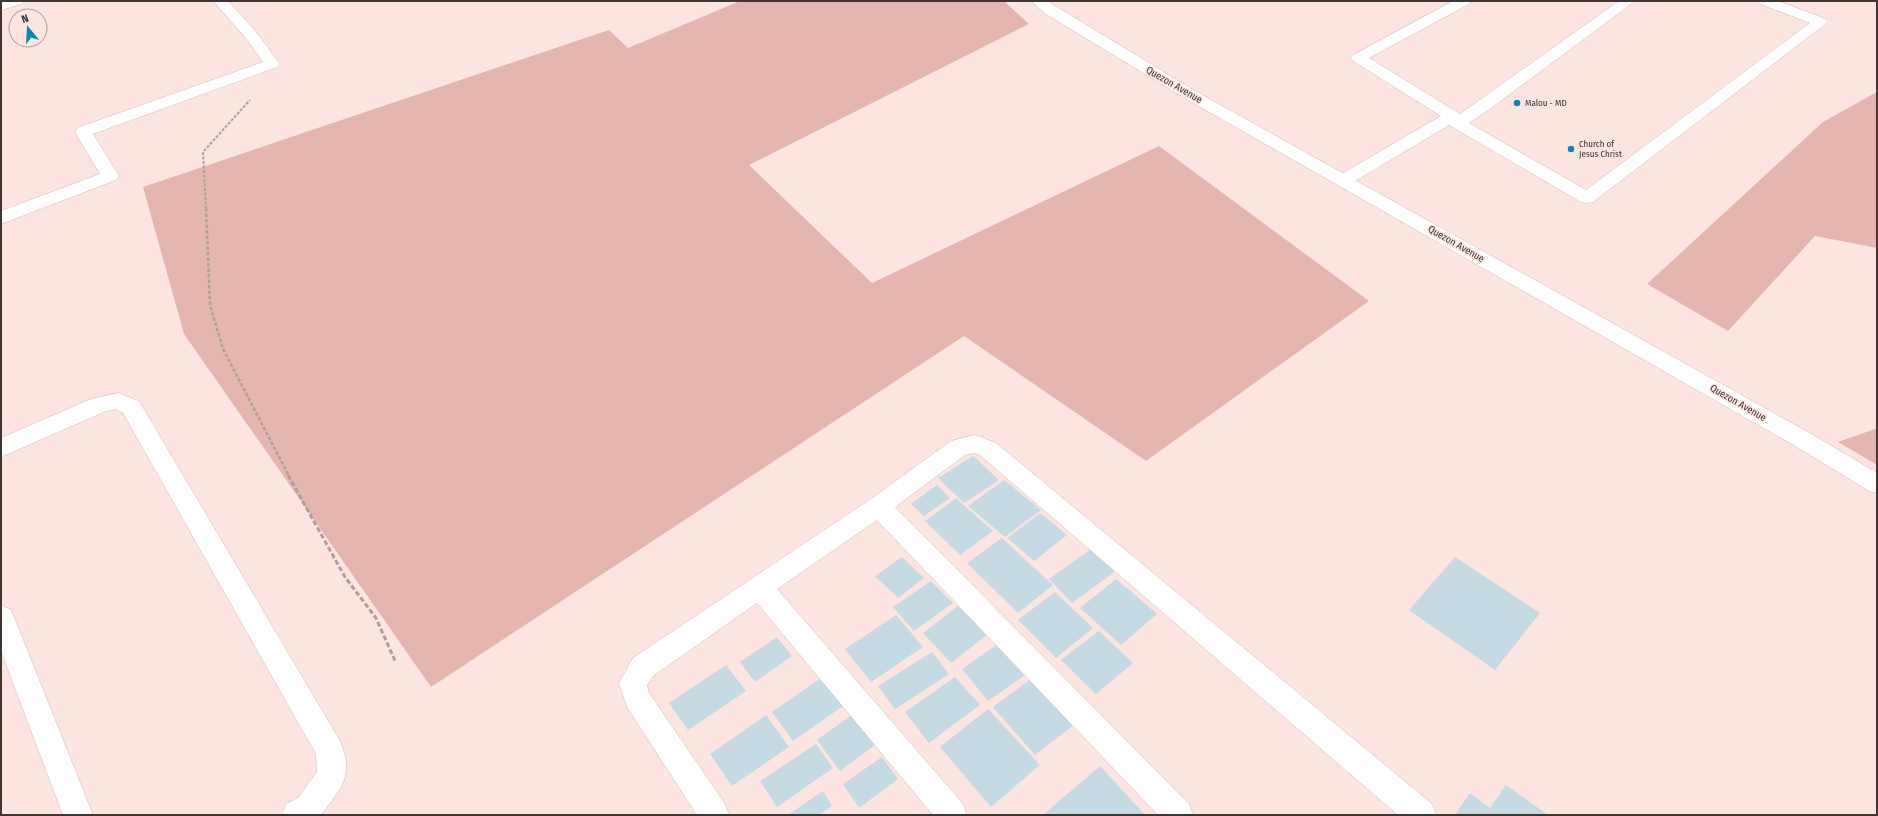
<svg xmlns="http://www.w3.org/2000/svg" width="1878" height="816" viewBox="0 0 1878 816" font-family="'Fira Sans Condensed',sans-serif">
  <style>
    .green { fill: #e5b6b0 }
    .building { fill: #c5dae2 }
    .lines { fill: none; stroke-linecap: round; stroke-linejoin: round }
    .minor-casing { stroke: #d3bcb9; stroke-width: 1 }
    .major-casing { stroke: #d3bcb9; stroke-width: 1 }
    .path-far2 { stroke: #b19f9c; stroke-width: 2; stroke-dasharray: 3 1.5; stroke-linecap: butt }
    .path-far1 { stroke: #b19f9c; stroke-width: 2.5; stroke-dasharray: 3.5 2; stroke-linecap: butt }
    .path { stroke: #b19f9c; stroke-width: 3; stroke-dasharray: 5 2.5; stroke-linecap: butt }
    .minor { fill: #fff; fill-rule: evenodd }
    .major { fill: #fff; fill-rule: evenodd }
    .poi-dot { fill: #098aab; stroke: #fce5e1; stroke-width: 1.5 }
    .labels { text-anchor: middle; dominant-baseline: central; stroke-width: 3; stroke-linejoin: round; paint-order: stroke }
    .far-poi-label { font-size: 9px; fill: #3f3634; stroke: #fce5e1; text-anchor: start }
    .street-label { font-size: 10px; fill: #3f3634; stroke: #fce5e1 }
  </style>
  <rect width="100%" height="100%" fill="#fce5e1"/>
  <g class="green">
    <polygon points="740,1 1004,1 1029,24 749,165 872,283 1159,146 1369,301 1146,461 964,336 431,687 184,334 143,187 609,30 628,48"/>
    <polygon points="1877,92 1877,248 1815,236 1728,331 1647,284 1823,122"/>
    <polygon points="1877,429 1877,465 1838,442 1875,429"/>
  </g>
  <g class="building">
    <polygon points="973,456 999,480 964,503 938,478"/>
    <polygon points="1004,480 1041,510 1005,537 968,506"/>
    <polygon points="937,485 950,498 924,516 911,504"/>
    <polygon points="956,498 993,531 960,555 925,521"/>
    <polygon points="1040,513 1067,535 1034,561 1007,538"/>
    <polygon points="1002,538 1053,585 1018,613 967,563"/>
    <polygon points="1094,547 1117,570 1072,603 1049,579"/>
    <polygon points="902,557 924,578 898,598 875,576"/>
    <polygon points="1455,557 1540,613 1495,670 1409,610"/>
    <polygon points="1116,579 1157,614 1121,645 1080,608"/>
    <polygon points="931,581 953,603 914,631 893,607"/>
    <polygon points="1055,592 1093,628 1056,658 1018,620"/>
    <polygon points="958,606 987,635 951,663 923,633"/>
    <polygon points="896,615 923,647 871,682 845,649"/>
    <polygon points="1099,631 1133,663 1096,694 1061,660"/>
    <polygon points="777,637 792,656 755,682 740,662"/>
    <polygon points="1005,639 1032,670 988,701 962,669"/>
    <polygon points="932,652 949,674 895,709 878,686"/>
    <polygon points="726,665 746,691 688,730 669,703"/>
    <polygon points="1036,675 1079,721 1035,755 993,707"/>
    <polygon points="955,677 980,705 929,743 905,712"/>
    <polygon points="821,678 843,706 793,741 772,712"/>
    <polygon points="988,709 1040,765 991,807 940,747"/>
    <polygon points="766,715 789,747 732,786 710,754"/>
    <polygon points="852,715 875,745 840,771 817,740"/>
    <polygon points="816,744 833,768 777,807 760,781"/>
    <polygon points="882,757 898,779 859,808 843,784"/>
    <polygon points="1100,766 1145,815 1043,815"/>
    <polygon points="1506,785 1548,815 1455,815 1470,793 1490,808"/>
    <polygon points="823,791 832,806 819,815 788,815"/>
  </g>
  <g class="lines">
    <defs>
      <g id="minor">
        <polygon points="1,1 24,1 22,4 1,10"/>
        <polygon points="213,1 228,1 256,32 280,64 277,67 93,134 119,176 116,180 1,224 1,211 100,174 75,132 77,128 263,62 246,38"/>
        <polygon points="1453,1 1471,1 1469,4 1369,58 1460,114 1619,1 1635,1 1491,108 1469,123 1586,190 1810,23 1760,4 1758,1 1778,1 1826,19 1828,22 1593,202 1587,203 1581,202 1449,125 1350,184 1344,185 1338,184 1335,180 1338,176 1441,116 1353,61 1350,58 1353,55"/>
        <path d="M 118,393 L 139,401 L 340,741 C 355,776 341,788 321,815 L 282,815 L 286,804 L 298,798 L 317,772 L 316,754 L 123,413 L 116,409 L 104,412 L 1,457 L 1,438 L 91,399 Z"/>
        <polygon points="975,435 996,443 1432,804 1436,815 1398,815 980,455 974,453 965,455 895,507 1189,804 1193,815 1158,815 877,520 777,589 963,804 967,815 933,815 757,603 653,676 647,685 649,693 725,804 729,815 697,815 627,707 619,683 633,658 871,499 951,441"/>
        <polygon points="1,606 10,609 14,617 93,815 63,815 1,651"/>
      </g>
      <polygon id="major" points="1031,1 1047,1 1195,91 1815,436 1877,473 1877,493 1869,491 1799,448 1183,97 1046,14"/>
    </defs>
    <use href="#minor" class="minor-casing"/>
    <use href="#major" class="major-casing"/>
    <polyline class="path-far2" points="206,209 203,152 250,100"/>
    <polyline class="path-far1" points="206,208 210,305 223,349 289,476"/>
    <polyline class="path" points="288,475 345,577 376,618 396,663"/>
    <use href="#minor" class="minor"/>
    <use href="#major" class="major"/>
  </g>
  <g class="poi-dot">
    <circle cx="1517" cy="103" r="4"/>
    <circle cx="1571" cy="149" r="4"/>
  </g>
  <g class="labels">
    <g class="far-poi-label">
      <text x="1525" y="103">Malou - MD</text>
      <text x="1579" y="144">Church of<tspan x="1579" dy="10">Jesus Christ</tspan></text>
    </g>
    <g class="street-label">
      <text transform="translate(1174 85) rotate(30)">Quezon Avenue</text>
      <text transform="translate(1456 244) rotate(30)">Quezon Avenue</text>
      <text transform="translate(1738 403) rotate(30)">Quezon Avenue</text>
    </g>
  </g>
  <rect width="1878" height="816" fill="none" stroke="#3f3634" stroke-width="4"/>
  <g transform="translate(28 28) rotate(342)"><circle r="19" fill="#fce5e1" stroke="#b09f9c"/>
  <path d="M0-3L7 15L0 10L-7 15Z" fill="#098aab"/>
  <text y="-6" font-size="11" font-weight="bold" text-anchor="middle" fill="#3f3634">N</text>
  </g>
</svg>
